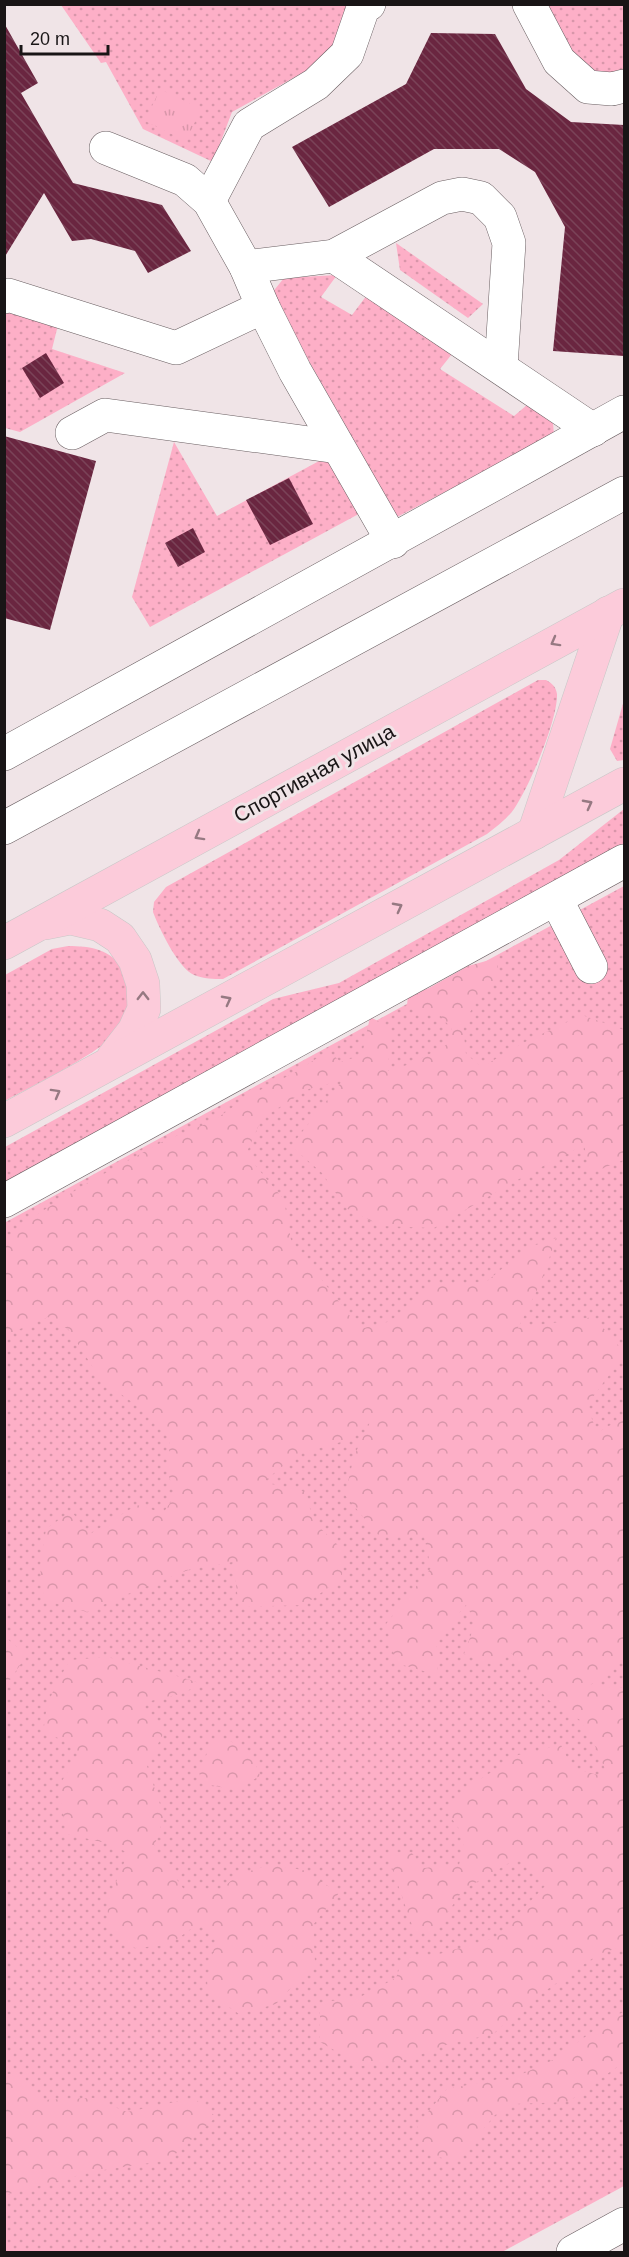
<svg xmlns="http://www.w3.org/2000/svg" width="629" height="2257" viewBox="0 0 629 2257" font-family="Arial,sans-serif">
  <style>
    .grass { fill: url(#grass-dots) }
    .forest { fill: url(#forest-crowns) }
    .park { fill: url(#park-tufts) }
    .building { fill: url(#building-back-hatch) }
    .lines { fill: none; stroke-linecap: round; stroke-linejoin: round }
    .minor-casing { stroke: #695e61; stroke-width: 34 }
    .major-casing { stroke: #c8c7c7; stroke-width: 34 }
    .minor { stroke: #fff; stroke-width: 33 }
    .major { stroke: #fccbda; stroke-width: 33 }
    .oneway { stroke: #967982 }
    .labels { text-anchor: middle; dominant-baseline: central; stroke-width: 6; stroke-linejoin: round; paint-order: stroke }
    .street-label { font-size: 21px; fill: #191516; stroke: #f0e4e7 }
  </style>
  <defs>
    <pattern id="grass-dots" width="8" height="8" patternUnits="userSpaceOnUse" patternTransform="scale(1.5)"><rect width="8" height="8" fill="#fdafc7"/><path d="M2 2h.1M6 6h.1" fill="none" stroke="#d896aa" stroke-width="1.8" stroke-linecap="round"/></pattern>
    <pattern id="forest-crowns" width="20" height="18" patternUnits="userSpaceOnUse" patternTransform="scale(1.5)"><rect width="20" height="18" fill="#fdafc7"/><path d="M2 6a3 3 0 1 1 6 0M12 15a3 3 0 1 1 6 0" fill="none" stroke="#d896aa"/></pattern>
    <pattern id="park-tufts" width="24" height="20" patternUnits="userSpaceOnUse" patternTransform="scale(1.5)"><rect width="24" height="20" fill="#fdafc7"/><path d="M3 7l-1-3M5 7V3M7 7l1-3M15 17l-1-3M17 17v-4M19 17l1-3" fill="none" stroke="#d896aa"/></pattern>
    <pattern id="building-back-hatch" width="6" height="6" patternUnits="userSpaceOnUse" patternTransform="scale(1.5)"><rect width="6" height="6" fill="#6a2640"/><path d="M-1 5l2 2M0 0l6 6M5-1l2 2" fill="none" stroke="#7a4358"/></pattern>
  </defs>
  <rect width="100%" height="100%" fill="#f0e4e7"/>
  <g class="grass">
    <polygon points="61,5 357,5 331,57 232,112 213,162 143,129 106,62 101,63"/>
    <polygon points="535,5 624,5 624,88 588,87"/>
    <polygon points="396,243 483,304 468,318 400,270"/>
    <polygon points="337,275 321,297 352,315 367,295 452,354 440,369 514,416 527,405 552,411 554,435 397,517 271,294 284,278"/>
    <polygon points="14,308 58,325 52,349 125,373 20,432 5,428 5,314"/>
    <polygon points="174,442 217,516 334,453 366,510 150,627 132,597"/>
    <path d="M 538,680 L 546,680 C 552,683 556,687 557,694 C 558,720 529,787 514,809 C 507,819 496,827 487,834 L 223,979 C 213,979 204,979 194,975 C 178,968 159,928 153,912 L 154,902 L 166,887 Z"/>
    <polygon points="624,700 624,760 617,761 610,749"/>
    <polygon points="624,809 624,855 5,1193 5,1147 273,999 339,983 559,860"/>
    <polygon points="624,886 624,2186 502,2252 5,2252 4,1223"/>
    <path d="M 68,946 C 89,946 113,949 123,971 C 129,985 132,1006 126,1021 C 118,1045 30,1087 5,1101 L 5,975 L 52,949 Z"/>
  </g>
  <g class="forest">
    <polygon points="497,958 499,976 479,996 463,1025 466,1054 482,1067 523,1043 582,1015 624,1030 624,1160 590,1173 584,1145 528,1174 434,1228 381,1226 346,1208 322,1173 291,1146 343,1080 309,1089 262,1118 246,1154 284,1200 291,1240 360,1329 391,1321 428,1285 486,1282 527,1248 556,1238 542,1280 518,1328 594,1317 624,1352 624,1355 587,1405 597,1433 624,1417 624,1659 589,1686 624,1688 624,1946 599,1954 532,2000 493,2034 449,2044 408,2059 362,2066 320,2042 320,2003 362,1996 396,1978 403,1958 439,1954 495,1938 546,1885 521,1856 463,1890 436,1930 415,1934 387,1853 411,1852 424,1868 459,1865 465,1837 444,1808 476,1782 518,1755 561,1745 572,1768 609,1778 595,1746 580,1720 547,1699 510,1651 496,1666 464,1654 476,1621 466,1605 435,1641 438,1651 437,1675 396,1663 386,1624 431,1568 424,1536 378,1535 345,1495 354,1456 373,1416 352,1439 298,1454 263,1482 306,1492 313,1521 343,1550 342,1578 304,1605 239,1607 233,1562 191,1569 144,1587 87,1612 44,1600 40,1567 46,1529 71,1511 90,1534 137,1505 163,1513 175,1496 168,1473 170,1434 132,1402 101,1380 69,1330 48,1317 13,1332 5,1333 4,1243 36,1215 89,1182 164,1141 213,1121 250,1095 294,1073 328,1051 341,1062 362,1055 370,1017 390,1027 388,1071 413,1063 446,1045 452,1029 438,1013 420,1013 407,1005 408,996 429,988 468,966"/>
    <polygon points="5,1637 27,1655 5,1687 4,1637"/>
    <path d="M 108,1657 C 139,1667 171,1673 202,1684 L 180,1694 L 142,1703 L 163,1734 L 147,1766 L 164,1816 L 154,1847 L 185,1891 L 219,1891 L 239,1874 L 271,1865 L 303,1870 L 339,1893 L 313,1925 L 315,1962 L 276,2004 L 239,2014 L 208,1992 L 207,1980 L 217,1934 L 199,1923 L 169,1945 L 135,1948 L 109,1929 L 107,1904 L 128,1853 L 110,1844 L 67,1834 L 58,1787 L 78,1756 L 72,1744 L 44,1732 C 44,1704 56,1684 70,1660 Z"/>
    <polygon points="214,1739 230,1741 251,1752 260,1776 235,1790 201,1783 199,1770"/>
    <polygon points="624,2012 624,2062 568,2102 513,2104 495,2115 456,2162 425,2153 417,2125 447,2089 499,2079 509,2080 553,2060 614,2016"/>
    <polygon points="5,2074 14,2074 39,2100 93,2098 127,2112 194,2098 216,2117 169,2160 91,2172 5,2195"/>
  </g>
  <polygon class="park" points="160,89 201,109 186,141 145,121"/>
  <g class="building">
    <polygon points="4,23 38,83 21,93 73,183 162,205 191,251 148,273 135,251 91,239 72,241 44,193 4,258"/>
    <polygon points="431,33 495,34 526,89 571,122 624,125 624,356 553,351 565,227 535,172 499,149 434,149 329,207 292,147 406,84"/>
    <polygon points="46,353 64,383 40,398 22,368"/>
    <polygon points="4,436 96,461 50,630 4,618"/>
    <polygon points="289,478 313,524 270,545 246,500"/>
    <polygon points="193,528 205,552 178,567 165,543"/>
  </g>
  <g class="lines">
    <defs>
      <g id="minor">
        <polyline points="529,4 559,61 588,87 612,89 624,86"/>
        <polyline points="106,148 185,180 209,201 246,267 263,307 295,371 393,542"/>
        <polyline points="209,201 249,125 316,84 347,54 363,8 369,4"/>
        <polyline points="334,256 593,430"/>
        <polyline points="246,267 334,256 442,198 462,194 481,198 500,217 509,243 501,367"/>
        <polyline points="4,297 8,295 176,348 263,307"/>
        <polyline points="72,433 105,415 338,447"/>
        <path d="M 4,754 C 211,640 418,527 624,412"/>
        <polyline points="4,828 624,493"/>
        <polyline points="556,899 591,967"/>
        <polyline points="4,1201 624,861"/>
        <polyline points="573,2252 624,2224"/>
      </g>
      <g id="major">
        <polyline points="534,833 608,613"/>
        <polyline points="45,923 70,918 100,925 120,938 135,960 143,984 144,1009 134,1031 113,1058"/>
        <polyline points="4,943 624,605"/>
        <polyline points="4,1121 624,784"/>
      </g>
    </defs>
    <use href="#minor" class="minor-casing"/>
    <use href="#major" class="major-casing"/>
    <use href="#minor" class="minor"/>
    <use href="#major" class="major"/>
  </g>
  <defs><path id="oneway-chevron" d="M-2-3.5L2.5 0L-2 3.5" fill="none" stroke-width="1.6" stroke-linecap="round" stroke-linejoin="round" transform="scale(1.5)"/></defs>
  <g class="oneway">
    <use href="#oneway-chevron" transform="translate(555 642) rotate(151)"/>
    <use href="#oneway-chevron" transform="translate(588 804) rotate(-28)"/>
    <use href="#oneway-chevron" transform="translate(199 836) rotate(151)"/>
    <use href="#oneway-chevron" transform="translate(398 907) rotate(-28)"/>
    <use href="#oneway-chevron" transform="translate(143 996) rotate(-90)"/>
    <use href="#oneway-chevron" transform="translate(227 1000) rotate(-28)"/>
    <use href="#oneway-chevron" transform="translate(56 1093) rotate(-29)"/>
  </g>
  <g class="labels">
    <g class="street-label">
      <text transform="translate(314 773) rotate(-29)">Спортивная улица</text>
    </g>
  </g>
  <rect width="629" height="2257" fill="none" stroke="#191516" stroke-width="12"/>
  <path d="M21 45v9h87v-9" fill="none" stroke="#191516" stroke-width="3"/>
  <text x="30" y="45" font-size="18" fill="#191516" stroke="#f0e4e7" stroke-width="4.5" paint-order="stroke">20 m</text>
</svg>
